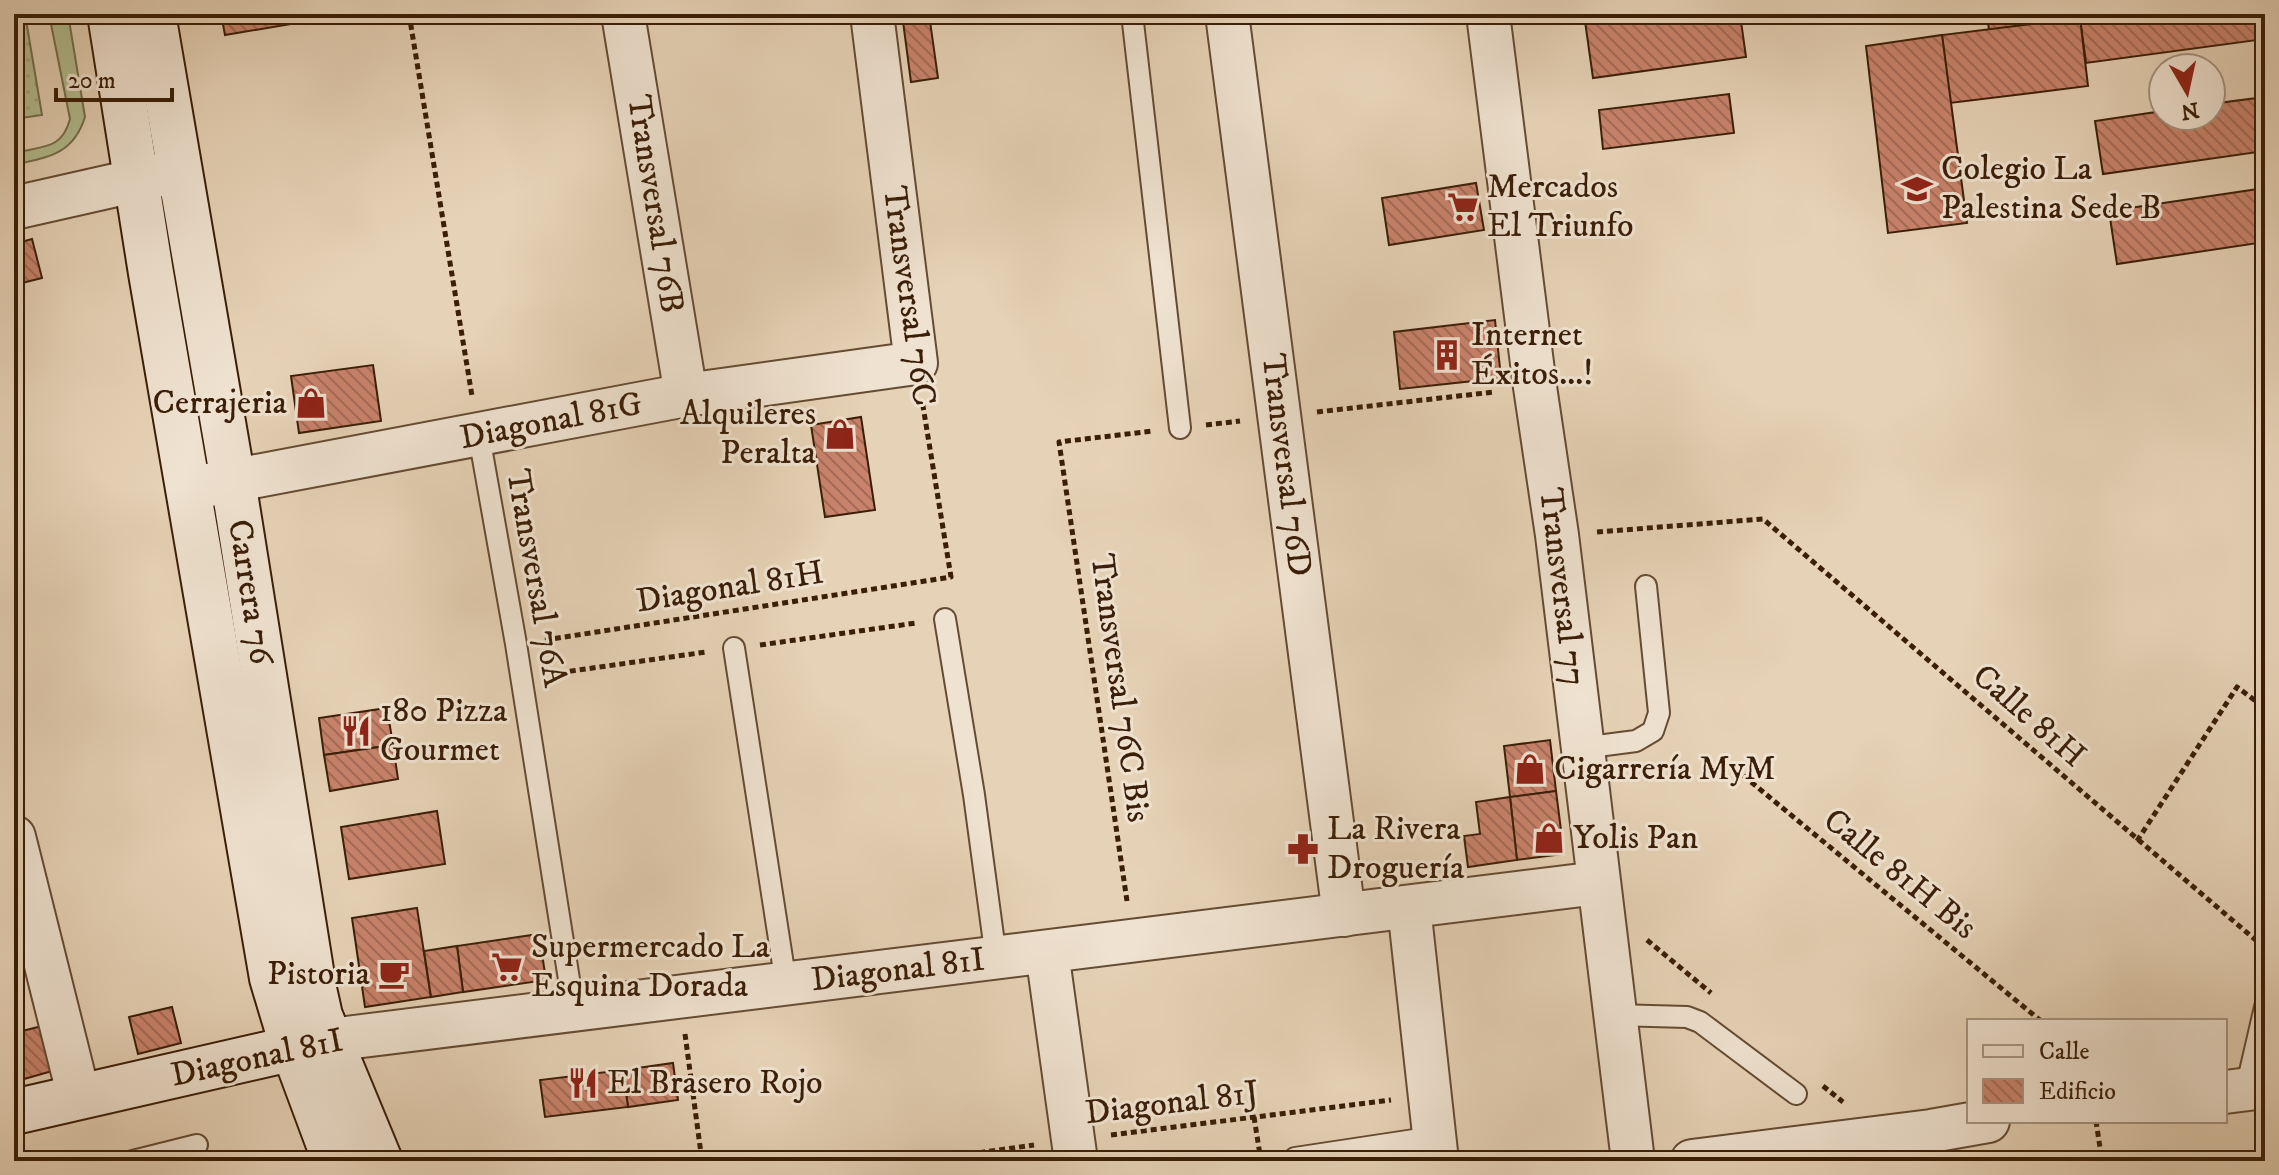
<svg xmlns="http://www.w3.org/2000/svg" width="2279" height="1175" viewBox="0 0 2279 1175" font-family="'IM FELL DW Pica',serif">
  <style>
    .grass { fill: url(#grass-dots); stroke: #766e4c; stroke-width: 2 }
    .pitch { fill: #b3bd90; stroke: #766e4c; stroke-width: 2 }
    .building { fill: url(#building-back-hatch); stroke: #3a1e07; stroke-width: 2 }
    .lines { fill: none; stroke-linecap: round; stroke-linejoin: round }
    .lane-casing { stroke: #654b33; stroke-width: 24 }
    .street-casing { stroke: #654b33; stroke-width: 46 }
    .secondary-casing { stroke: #3a1e07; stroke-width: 48 }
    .path { stroke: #3a1e07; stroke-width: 5; stroke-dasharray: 6 4; stroke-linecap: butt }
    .lane { stroke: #efe2d0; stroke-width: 20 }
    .street { stroke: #efe2d0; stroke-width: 42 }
    .secondary { stroke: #efe2d0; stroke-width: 44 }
    .labels { text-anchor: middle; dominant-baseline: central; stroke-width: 6; stroke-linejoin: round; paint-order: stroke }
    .poi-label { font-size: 34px; fill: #3a1e07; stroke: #efe2d0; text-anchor: start }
    .street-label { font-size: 34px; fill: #3a1e07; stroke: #efe2d0 }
  </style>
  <defs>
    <pattern id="grass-dots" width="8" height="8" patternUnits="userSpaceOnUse" patternTransform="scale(2)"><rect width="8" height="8" fill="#b3bd90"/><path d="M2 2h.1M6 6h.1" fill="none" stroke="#9ba27b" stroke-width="1.8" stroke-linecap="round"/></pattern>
    <pattern id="building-back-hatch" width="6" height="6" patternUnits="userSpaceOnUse" patternTransform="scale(2)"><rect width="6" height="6" fill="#c9836c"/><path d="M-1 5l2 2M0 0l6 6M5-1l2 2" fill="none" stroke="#a46b57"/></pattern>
  </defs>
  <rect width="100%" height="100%" fill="#e6d2b6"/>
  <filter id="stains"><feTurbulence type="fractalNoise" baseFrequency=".0025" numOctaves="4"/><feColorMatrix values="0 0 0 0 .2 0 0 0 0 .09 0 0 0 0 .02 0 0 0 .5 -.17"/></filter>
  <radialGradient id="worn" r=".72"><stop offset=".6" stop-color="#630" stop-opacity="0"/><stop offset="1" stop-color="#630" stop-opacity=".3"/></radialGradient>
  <polygon class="grass" points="14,14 25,14 42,115 14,119"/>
  <path class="pitch" d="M 49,14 L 68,14 L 85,117 C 73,155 48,157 14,165 L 14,153 C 42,146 62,150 70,119 Z"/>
  <g class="building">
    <polygon points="221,14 308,14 309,21 225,35"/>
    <polygon points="902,14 929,14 938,78 911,82"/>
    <polygon points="1584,14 1740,14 1746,57 1593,78"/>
    <polygon points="1987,14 2265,14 2265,39 2086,63 2080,18 1989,30"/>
    <polygon points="2080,18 2088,86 1950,103 1942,35"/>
    <polygon points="1942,35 1967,223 1888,233 1866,46"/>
    <polygon points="1729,94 1734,133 1603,149 1599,110"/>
    <polygon points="2265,97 2265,151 2103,174 2095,121 2163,111 2163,116 2211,116 2211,104"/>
    <polygon points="1476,183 1484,230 1389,245 1382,198"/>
    <polygon points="2265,188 2265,242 2117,264 2109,211"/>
    <polygon points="32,239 42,278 14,285 14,244"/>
    <polygon points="1495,320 1501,378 1400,389 1394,332"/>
    <polygon points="373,365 381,421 299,433 291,376"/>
    <polygon points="861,417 875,510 825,517 811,425"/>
    <polygon points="387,708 393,745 324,755 319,718"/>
    <polygon points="1550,740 1556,791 1510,797 1504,746"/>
    <polygon points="393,745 398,779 330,791 324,755"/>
    <polygon points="1556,791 1564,854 1517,860 1510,797"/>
    <polygon points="1510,797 1517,860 1468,867 1464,836 1480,834 1476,802"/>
    <polygon points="437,811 445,864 349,879 341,827"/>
    <polygon points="417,908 431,997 365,1007 352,918"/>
    <polygon points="539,934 546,980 463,992 457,946"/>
    <polygon points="457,946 463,992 431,997 424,951"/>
    <polygon points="172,1007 181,1043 138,1054 129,1017"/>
    <polygon points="46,1025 59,1069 14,1082 14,1033"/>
    <polygon points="673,1063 678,1100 628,1107 623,1070"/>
    <polygon points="623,1070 628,1107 545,1117 540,1080"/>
  </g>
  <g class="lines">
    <defs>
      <g id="lane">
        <polyline points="1132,14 1180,428"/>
        <polyline points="479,436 516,644 574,1011"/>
        <polyline points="945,619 974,795 996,958"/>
        <polyline points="734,648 786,984"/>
        <polyline points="1582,748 1636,741 1653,731 1659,713 1646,586"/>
        <polyline points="1615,1015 1687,1017 1700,1022 1796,1094"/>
        <polyline points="2246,1089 2265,1007"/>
        <polyline points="1295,1158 1434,1137"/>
        <polyline points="133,1161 197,1145"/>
      </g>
      <g id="street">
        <polyline points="623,14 686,395"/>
        <polyline points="1227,14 1344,915"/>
        <polyline points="1488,14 1535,387 1557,535 1633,1161"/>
        <polyline points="14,208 169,173"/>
        <polyline points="188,489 686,395 916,363 872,14"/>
        <polyline points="14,837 79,1097"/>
        <polyline points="1409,907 1437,1161"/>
        <polyline points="1047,952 1076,1161"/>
        <polyline points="330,1040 1598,883"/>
        <polyline points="2225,1092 2265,1087"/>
        <polyline points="1692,1161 1931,1131 1988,1121"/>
      </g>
      <g id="secondary">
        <polyline points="110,14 151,273 272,978 293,1048 335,1161"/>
        <polyline points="153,14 233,481 314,989 320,1016 380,1161"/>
        <polyline points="14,1112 320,1042"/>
      </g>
    </defs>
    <use href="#lane" class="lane-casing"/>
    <use href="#street" class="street-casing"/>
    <use href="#secondary" class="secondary-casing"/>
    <g class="path">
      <polyline points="409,14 472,396"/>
      <polyline points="1317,412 1494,392"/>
      <polyline points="1206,425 1240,421"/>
      <polyline points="1597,532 1763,519 2265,948"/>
      <polyline points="545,640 951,577 922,400"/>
      <polyline points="760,645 916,623"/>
      <polyline points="550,674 706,652"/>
      <polyline points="1728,763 2041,1021"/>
      <polyline points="2137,841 2237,687 2265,708"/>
      <polyline points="1127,901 1059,442 1153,431"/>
      <polyline points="1647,940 1711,993"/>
      <polyline points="685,1034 702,1161"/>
      <polyline points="1823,1086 1843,1102"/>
      <polyline points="1254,1117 1261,1161"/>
      <polyline points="2096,1121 2102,1161"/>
      <polyline points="1111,1135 1391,1100"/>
      <polyline points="920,1161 1034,1145"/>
    </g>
    <use href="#lane" class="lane"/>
    <use href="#street" class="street"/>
    <use href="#secondary" class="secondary"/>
  </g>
  <defs>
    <symbol id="school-bare" viewBox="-9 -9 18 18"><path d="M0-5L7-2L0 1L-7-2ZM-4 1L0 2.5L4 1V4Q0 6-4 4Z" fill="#8f2418" stroke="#efe2d0" stroke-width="2.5" paint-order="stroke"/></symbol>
    <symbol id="supermarket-bare" viewBox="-9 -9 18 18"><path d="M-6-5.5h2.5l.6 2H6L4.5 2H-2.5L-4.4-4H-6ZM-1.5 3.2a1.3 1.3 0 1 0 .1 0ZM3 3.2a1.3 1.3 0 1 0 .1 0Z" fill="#8f2418" stroke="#efe2d0" stroke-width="2.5" paint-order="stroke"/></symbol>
    <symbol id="building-bare" viewBox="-9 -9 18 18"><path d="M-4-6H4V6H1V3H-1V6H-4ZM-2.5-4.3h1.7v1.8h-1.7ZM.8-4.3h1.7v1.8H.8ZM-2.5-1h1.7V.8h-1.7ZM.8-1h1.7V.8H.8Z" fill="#8f2418" stroke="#efe2d0" stroke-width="2.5" paint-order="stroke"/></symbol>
    <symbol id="shop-bare" viewBox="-9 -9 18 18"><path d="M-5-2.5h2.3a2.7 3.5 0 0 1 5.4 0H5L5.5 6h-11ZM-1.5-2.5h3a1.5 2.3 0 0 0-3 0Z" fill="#8f2418" stroke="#efe2d0" stroke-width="2.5" paint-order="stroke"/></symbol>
    <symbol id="restaurant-bare" viewBox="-9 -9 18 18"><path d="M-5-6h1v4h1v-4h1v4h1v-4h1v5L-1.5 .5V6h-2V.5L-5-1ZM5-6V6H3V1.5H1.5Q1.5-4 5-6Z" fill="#8f2418" stroke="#efe2d0" stroke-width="2.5" paint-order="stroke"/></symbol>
    <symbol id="pharmacy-bare" viewBox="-9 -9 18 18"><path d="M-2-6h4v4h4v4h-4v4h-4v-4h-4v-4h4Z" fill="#8f2418" stroke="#efe2d0" stroke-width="2.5" paint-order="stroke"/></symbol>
    <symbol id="cafe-bare" viewBox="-9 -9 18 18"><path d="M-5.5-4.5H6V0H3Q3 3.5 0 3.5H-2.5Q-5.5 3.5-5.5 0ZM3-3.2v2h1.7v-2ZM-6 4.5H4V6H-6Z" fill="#8f2418" stroke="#efe2d0" stroke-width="2.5" paint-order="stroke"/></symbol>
  </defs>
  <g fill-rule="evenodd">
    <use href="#school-bare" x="1895" y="167" width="44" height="44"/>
    <use href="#supermarket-bare" x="1441" y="185" width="44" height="44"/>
    <use href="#building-bare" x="1425" y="333" width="44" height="44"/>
    <use href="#shop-bare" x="289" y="381" width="44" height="44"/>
    <use href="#shop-bare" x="818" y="412" width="44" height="44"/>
    <use href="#restaurant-bare" x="334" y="709" width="44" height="44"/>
    <use href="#shop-bare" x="1508" y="747" width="44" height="44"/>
    <use href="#shop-bare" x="1527" y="816" width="44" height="44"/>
    <use href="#pharmacy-bare" x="1281" y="827" width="44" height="44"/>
    <use href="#supermarket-bare" x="485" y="945" width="44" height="44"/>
    <use href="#cafe-bare" x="372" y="952" width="44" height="44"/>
    <use href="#restaurant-bare" x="561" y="1061" width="44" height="44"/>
  </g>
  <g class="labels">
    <g class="poi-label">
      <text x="1941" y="169">Colegio La<tspan x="1941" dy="39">Palestina Sede B</tspan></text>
      <text x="1487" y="187">Mercados<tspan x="1487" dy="39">El Triunfo</tspan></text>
      <text x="1471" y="335">Internet<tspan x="1471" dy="39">Éxitos...!</tspan></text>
      <text x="287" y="403" text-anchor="end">Cerrajeria</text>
      <text x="816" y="414" text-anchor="end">Alquileres<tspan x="816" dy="39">Peralta</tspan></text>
      <text x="380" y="711">180 Pizza<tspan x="380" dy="39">Gourmet</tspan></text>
      <text x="1554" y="769">Cigarrería MyM</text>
      <text x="1327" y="829">La Rivera<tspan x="1327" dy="39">Droguería</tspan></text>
      <text x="1573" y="838">Yolis Pan</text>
      <text x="531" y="947">Supermercado La<tspan x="531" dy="39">Esquina Dorada</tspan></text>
      <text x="370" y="974" text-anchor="end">Pistoria</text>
      <text x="607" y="1083">El Brasero Rojo</text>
    </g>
    <g class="street-label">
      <text transform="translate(655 204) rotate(81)">Transversal 76B</text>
      <text transform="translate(909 296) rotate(82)">Transversal 76C</text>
      <text transform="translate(551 421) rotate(-11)">Diagonal 81G</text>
      <text transform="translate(1286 465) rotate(83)">Transversal 76D</text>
      <text transform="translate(536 578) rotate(80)">Transversal 76A</text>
      <text transform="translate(730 587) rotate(-9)">Diagonal 81H</text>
      <text transform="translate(1562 587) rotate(83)">Transversal 77</text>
      <text transform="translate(250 592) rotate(81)">Carrera 76</text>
      <text transform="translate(1120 688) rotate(82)">Transversal 76C Bis</text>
      <text transform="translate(2029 716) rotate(41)">Calle 81H</text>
      <text transform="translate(1900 874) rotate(39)">Calle 81H Bis</text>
      <text transform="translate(898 970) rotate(-7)">Diagonal 81I</text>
      <text transform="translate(257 1058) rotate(-12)">Diagonal 81I</text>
      <text transform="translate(1172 1103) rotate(-7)">Diagonal 81J</text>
    </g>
  </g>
  <rect width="2279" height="1175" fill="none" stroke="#e6d2b6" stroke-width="48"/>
  <rect x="16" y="16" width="2247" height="1143" fill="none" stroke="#3a1e07" stroke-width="4"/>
  <rect x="24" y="24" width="2231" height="1127" fill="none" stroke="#3a1e07" stroke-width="2"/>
  <rect x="1967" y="1019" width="260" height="104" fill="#efe2d0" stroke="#a79480" stroke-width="2"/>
  <rect x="1983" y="1045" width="40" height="12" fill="#efe2d0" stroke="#a79480" stroke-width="2"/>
  <text x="2039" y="1059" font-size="24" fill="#3a1e07">Calle</text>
  <rect x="1983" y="1079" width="40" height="24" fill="url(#building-back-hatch)" stroke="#a79480" stroke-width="2"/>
  <text x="2039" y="1099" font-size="24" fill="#3a1e07">Edificio</text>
  <g transform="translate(2187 92) rotate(171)"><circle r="38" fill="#efe2d0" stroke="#a79480" stroke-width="2"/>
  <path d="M0-6L14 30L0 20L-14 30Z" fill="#8f2418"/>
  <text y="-12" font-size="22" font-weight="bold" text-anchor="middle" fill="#3a1e07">N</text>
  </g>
  <path d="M56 88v12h116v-12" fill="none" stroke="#3a1e07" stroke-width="4"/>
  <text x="68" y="88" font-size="24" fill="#3a1e07" stroke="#efe2d0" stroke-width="6" paint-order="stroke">20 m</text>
  <rect width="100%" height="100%" filter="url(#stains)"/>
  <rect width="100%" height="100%" fill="url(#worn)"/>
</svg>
